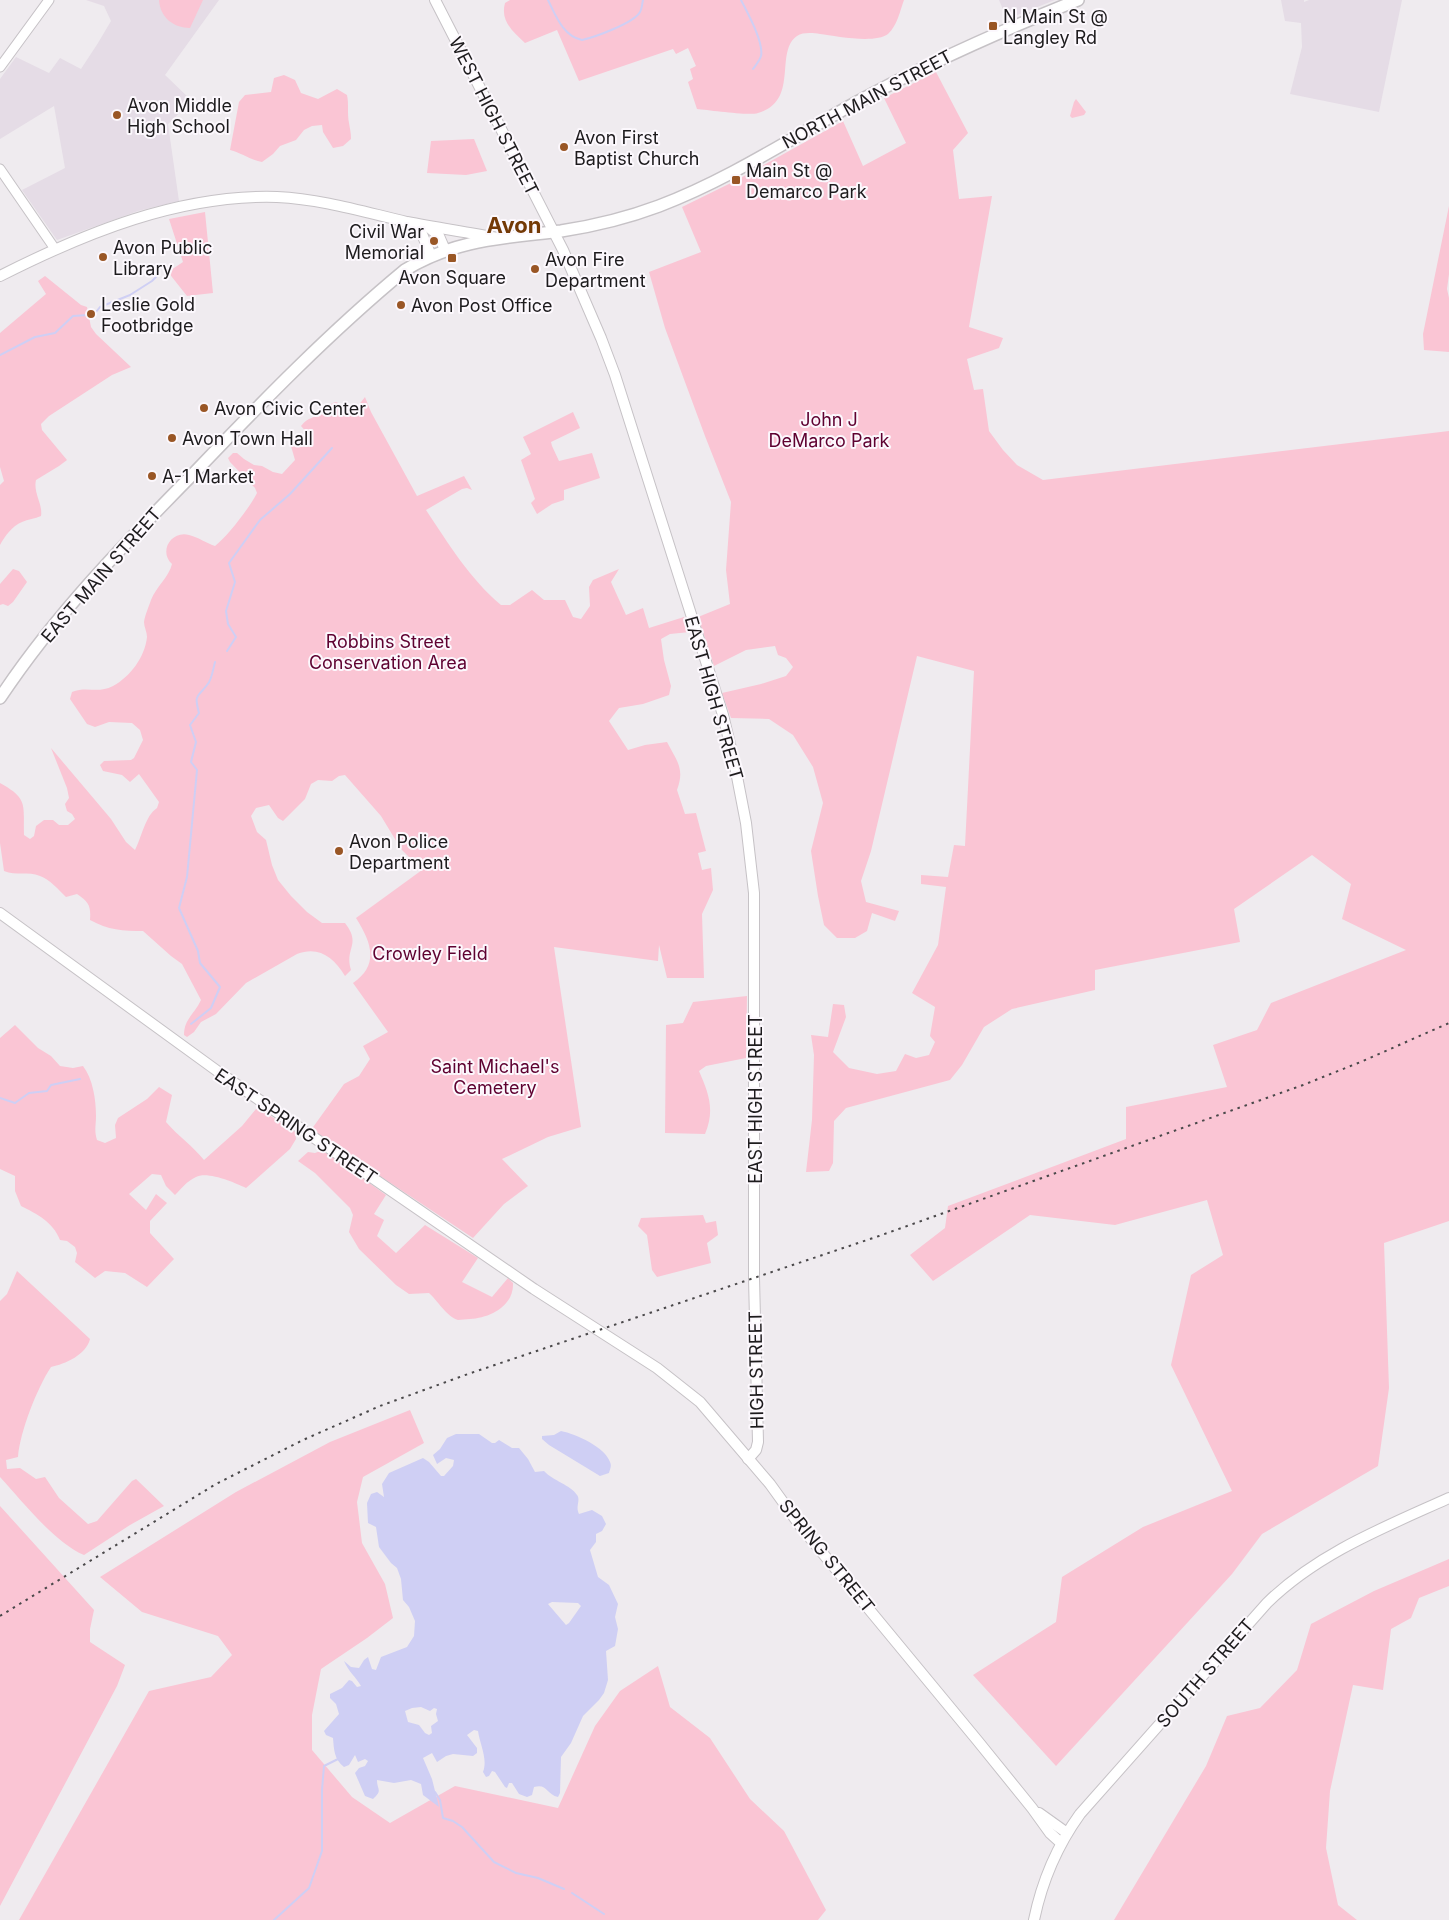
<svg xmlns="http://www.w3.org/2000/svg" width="1449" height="1920" viewBox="0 0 1449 1920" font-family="Inter,sans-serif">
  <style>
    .built { fill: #e5dce6 }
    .green { fill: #fac5d4 }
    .water { fill: #cfcff4; fill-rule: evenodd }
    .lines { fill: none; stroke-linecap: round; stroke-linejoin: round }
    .stream { stroke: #cfcff4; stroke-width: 2 }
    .tertiary-casing { stroke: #c6c2c6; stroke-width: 11 }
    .secondary-casing { stroke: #c6c2c6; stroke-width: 12 }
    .primary-casing { stroke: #c6c2c6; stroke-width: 14 }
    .tertiary { stroke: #fff; stroke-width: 9 }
    .secondary { stroke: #fff; stroke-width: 10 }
    .primary { stroke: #fff; stroke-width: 11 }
    .rail { stroke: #4a484a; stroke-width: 2; stroke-dasharray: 2.5 5; stroke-linecap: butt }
    .poi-dot { fill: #995625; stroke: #fcf8fd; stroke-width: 2 }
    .labels { text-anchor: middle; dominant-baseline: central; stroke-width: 4; stroke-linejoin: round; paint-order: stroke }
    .poi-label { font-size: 18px; fill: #1d1b1d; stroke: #fcf8fd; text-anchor: start }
    .street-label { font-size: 18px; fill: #1d1b1d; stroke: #fcf8fd }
    .park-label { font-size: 18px; fill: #5e0130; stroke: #fcf8fd }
    .district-label { font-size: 22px; font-weight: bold; fill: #733905; stroke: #fcf8fd }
  </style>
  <rect width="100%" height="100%" fill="#efebef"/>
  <g class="built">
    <polygon points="86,0 219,0 165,75 192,101 168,124 179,201 138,211 57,240 22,190 65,168 54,106 0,139 0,79 16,57 49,73 60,58 81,69 98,43 111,21 104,6"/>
    <polygon points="999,0 1055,0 1007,19"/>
    <polygon points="1281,0 1304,0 1304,2 1309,0 1402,0 1379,112 1290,94 1302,47 1301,23 1285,21"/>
  </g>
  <g class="green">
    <path d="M 159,0 L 203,0 L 190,28 C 173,28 160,17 159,0 Z"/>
    <path d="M 510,0 L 904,0 C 900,11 897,26 888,34 C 875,44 835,36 820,34 C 813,33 803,32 797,36 C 774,52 800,101 758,113 C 749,116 709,110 697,109 L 688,82 L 693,79 L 690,69 L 696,66 L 688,48 L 676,54 L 673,49 L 579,81 L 557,30 L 525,43 C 513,32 500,21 505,3 Z"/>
    <polygon points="936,72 968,133 953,150 959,199 992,196 969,327 1003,338 999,348 967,359 974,390 983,389 989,431 1003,450 1017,465 1043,480 1449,431 1449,1221 1384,1243 1389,1388 1378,1466 1262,1534 1232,1574 1056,1766 973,1675 1056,1622 1062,1577 1143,1527 1232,1491 1171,1365 1191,1275 1223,1255 1207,1200 1115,1225 1030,1215 933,1281 910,1255 945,1228 948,1206 1126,1139 1126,1107 1227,1087 1213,1045 1257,1030 1271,1003 1406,950 1342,919 1351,884 1312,855 1234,909 1240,942 1095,970 1095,990 1012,1009 984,1027 962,1065 950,1080 846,1108 834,1121 833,1163 829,1171 806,1172 812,1120 814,1055 811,1035 828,1037 833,1004 844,1005 846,1017 833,1052 849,1068 877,1074 896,1071 905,1054 916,1058 929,1055 935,1042 930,1036 935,1007 912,993 938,945 946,887 921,884 921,875 948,877 954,845 965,846 974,671 917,656 871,851 861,881 866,902 899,911 895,921 872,913 867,931 855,938 837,938 824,925 818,896 811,851 823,803 813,767 793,735 769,719 731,718 722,693 761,684 786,676 793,667 786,658 778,655 775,646 746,650 714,666 698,617 730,604 726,570 731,502 705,436 665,328 649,272 701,252 682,207 737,180 843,121 863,166 906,143 884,98"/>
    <path d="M 284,75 L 295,80 L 301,93 L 318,99 L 337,89 L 347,95 C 349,104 347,113 349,123 C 350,129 351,133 351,139 L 343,146 L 333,148 L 323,132 L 322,125 L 312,126 L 304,130 L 296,140 L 280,146 L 273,154 L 262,162 C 250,160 242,153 230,150 L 239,102 L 245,95 L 271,92 L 274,78 Z"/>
    <polygon points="1076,99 1086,112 1084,115 1072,118 1070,116 1074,102"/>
    <polygon points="474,139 487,171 466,175 427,173 431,141"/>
    <polygon points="1449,206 1449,274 1447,289 1449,298 1449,352 1424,350 1423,334"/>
    <polygon points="205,212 213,293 187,296 168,272 183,262 169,219"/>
    <path d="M 45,276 L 81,305 L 87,307 L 91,327 L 96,334 L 131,367 L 112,375 L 49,416 L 41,424 L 42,430 L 67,460 L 59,466 L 36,480 C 33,493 43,504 41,516 C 35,519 28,519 22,522 C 12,526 5,536 0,545 L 0,485 L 4,481 L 0,467 L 0,333 L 46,294 L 38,281 Z"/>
    <path d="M 365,397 L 371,412 L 417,496 L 464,476 L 472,490 L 467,488 L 462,489 L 426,510 C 448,543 470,579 501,605 L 510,605 L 532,590 L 544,600 L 565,600 L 573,617 L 581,619 L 590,606 L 589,587 L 593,580 L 619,569 L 611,582 L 626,615 L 643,608 L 649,628 L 684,617 L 690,632 L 670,634 L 661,639 L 664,660 L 671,686 L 669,695 L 643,704 L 619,708 L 609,721 L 628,750 L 645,745 L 667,742 C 677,761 685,769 677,790 L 685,814 L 696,813 L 706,851 L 698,853 L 702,870 L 711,868 L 713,890 L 702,914 L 704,978 L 667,978 L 659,945 L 658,961 L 554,947 L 581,1127 L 548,1137 L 502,1159 L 528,1186 L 504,1204 L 473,1238 L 311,1130 L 344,1084 L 359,1076 L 370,1059 L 363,1046 L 388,1032 L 353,983 C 380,964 371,942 356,918 L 422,870 L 401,849 L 381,816 L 345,775 L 339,776 L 332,781 L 318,780 L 311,784 L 305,799 L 283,821 L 278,818 L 269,805 L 256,808 L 251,816 L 257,832 L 266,840 L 272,865 L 278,880 L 291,896 L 307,912 L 322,923 L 345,923 C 362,945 344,948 351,970 L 345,976 C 333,957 319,946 297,954 L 246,983 L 216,1014 L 201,1022 L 194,1032 L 187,1037 L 184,1035 C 184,1019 194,1015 201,1000 L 182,964 L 171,956 L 143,931 C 123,931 108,930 90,920 C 91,906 89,902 77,894 L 66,897 C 59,890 49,879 40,876 C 28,871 16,876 4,871 L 0,843 L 0,783 C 29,799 23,805 24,835 L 30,839 L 34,836 L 36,826 L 44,820 L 53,820 L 59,825 L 68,825 L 75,819 L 72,814 L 67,811 L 65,804 L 69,798 L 67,788 L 51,748 L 111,819 L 126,842 L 135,850 C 142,837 145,816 157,808 L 159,802 L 139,774 L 130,782 L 122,775 L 103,771 L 100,765 L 104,761 L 131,760 L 134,758 L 143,740 L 140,730 L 132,723 L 109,722 L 95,727 L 87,724 L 70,699 L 72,692 C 87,686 98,694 113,686 C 130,677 145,657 147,637 C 147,632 144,627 144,622 C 145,615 149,606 151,600 C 156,587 169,577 172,564 C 158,551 172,530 189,535 C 198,537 206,543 215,546 C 227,537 250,507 257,493 L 255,488 L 230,462 L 228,458 L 233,453 L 237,453 L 244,459 L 254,465 L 262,466 L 273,472 L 282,474 L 295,460 L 291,446 L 300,443 L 308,434 L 301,426 C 309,416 314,419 322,412 C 329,407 326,405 336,402 L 354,411 Z"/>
    <polygon points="573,412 580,428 551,442 552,446 559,461 592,453 600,478 564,490 564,500 552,504 537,514 531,503 535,499 521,460 531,454 523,437"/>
    <polygon points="13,569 19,571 27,582 13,602 8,606 3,604 0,605 0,584"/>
    <path d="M 747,996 L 746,1058 L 706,1066 L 699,1071 C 709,1094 715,1110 705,1134 L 665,1133 L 666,1025 L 683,1023 L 693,1002 Z"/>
    <path d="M 15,1025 L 38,1048 L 51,1056 L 60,1066 L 73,1068 L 83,1066 C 93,1079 96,1100 96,1116 C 96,1126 94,1130 97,1140 L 105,1143 L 116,1138 L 115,1125 L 118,1118 L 147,1099 L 159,1087 L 172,1095 L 166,1122 C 178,1136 193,1146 204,1160 L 242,1126 L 256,1109 L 260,1109 L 295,1132 L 296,1139 L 290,1149 L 246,1188 C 235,1183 208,1171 196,1177 C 187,1181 181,1189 175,1195 L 166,1186 L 161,1175 L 152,1174 L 129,1194 L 146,1210 L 156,1194 L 167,1203 L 150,1221 L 150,1233 L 174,1259 L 147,1287 L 125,1273 L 105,1271 L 95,1278 L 75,1262 L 77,1253 L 75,1247 L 67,1241 L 60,1240 C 53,1222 37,1214 21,1206 L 15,1191 L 15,1176 L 0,1169 L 0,1038 Z"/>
    <path d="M 323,1150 L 386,1195 L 374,1214 L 384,1220 L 377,1236 L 396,1253 L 425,1225 L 478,1258 L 462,1282 L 492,1297 L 508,1278 L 513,1283 C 514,1306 490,1318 470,1319 C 466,1319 461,1320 458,1320 C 447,1317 437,1300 429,1293 L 409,1294 L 396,1285 L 359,1249 L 349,1232 L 353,1215 L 350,1208 L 315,1173 L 298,1161 L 308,1152 L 315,1153 Z"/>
    <polygon points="703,1215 706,1223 716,1221 718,1235 707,1243 711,1263 657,1277 652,1270 647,1235 638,1226 641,1218"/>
    <path d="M 17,1271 L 90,1339 C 86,1355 65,1364 51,1367 C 37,1388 20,1432 18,1457 L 6,1460 L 7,1469 L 20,1468 L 36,1479 L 45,1477 L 59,1498 L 88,1524 L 97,1521 L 132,1481 L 136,1479 L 164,1506 L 130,1525 L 84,1555 C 55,1543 22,1501 0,1477 L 0,1301 L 7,1294 Z"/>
    <polygon points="410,1410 424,1443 363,1477 357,1502 362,1543 385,1584 393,1618 367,1638 321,1669 312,1715 312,1750 352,1797 390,1823 455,1786 558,1808 595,1726 620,1691 658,1666 670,1707 710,1738 750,1799 784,1831 826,1910 818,1920 19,1920 149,1691 211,1677 232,1655 218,1636 142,1612 100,1577 236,1492 330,1442"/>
    <polygon points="0,1506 94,1610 90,1629 90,1642 125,1665 117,1686 0,1906"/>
    <polygon points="1449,1559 1449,1586 1419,1598 1411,1618 1391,1629 1383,1690 1353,1685 1330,1791 1326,1848 1338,1905 1357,1920 1114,1920 1206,1766 1227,1716 1260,1708 1297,1670 1311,1624 1374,1591"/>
  </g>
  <g class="water">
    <path d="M 561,1431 C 576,1434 605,1447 610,1462 C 612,1466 610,1469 609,1473 L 600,1476 L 549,1445 L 542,1439 L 542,1436 L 554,1435 Z"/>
    <path d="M 456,1434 L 479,1434 L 492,1443 L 495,1443 L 499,1440 L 512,1448 L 519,1448 L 528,1459 L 535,1472 L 544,1471 C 553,1481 571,1485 577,1495 C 581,1500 575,1506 579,1514 L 592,1510 L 602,1516 L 606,1524 L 602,1531 L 596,1534 L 596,1542 L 590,1550 L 598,1577 L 609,1585 L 618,1604 L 615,1617 L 618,1629 L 615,1646 L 606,1651 L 608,1680 L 604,1693 L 599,1700 L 583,1716 L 571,1743 L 561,1757 L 560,1793 L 558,1797 C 546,1794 547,1783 534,1787 L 532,1795 L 527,1797 L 519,1794 L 512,1783 L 509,1783 L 507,1788 L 505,1787 L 495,1772 L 492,1771 L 489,1776 L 486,1777 L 483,1772 C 488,1759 480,1745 478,1731 L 474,1730 L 467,1735 L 477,1748 L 477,1753 L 473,1756 L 453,1754 L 446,1756 L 437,1762 L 432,1753 L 423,1758 L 432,1779 L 439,1807 L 423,1795 L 421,1784 L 411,1780 L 394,1783 L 377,1780 C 377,1790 383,1790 373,1799 L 365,1796 L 355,1773 L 359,1768 L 365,1766 L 368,1761 L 365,1759 L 358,1762 L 355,1755 L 349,1765 L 344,1767 C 334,1759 334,1750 333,1738 L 326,1735 L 324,1731 L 339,1714 L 336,1704 L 330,1698 L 330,1694 L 342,1688 L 349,1680 L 352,1681 L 357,1687 L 361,1686 C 356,1677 348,1671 344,1661 L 351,1667 L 359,1668 L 364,1660 L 368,1657 L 372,1669 L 376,1670 L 381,1657 L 407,1647 L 414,1636 L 415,1621 L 409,1607 L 403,1600 L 401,1579 L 397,1568 L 391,1563 L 379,1547 L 376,1527 L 368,1523 L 367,1503 L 371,1494 L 377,1492 L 384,1497 L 382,1484 L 389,1473 L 423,1458 L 429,1462 L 441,1476 L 444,1476 L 453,1466 L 454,1460 L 446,1458 L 437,1464 L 433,1455 L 440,1449 L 447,1438 ZM 552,1602 L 578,1603 L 581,1606 L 569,1623 L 566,1625 L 548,1604 ZM 421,1707 L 430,1711 L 434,1708 L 437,1709 L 436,1714 L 438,1721 L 431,1726 L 432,1733 L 429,1735 L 425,1733 L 419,1725 L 408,1722 L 405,1711 L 412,1708 Z"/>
  </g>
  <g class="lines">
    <g class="stream">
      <path d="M 548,0 C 556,16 563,36 582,40 C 595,37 634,23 640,12 C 642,9 642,4 643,0"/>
      <path d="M 741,0 C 747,12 764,42 761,56 C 760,60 756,65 753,69"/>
      <polyline points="0,355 35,337 55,333 73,316 88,315 96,312 100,307 130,295 152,281 156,277"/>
      <polyline points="227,651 236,637 228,624 226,611 235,582 229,563 260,520 290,494 332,448"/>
      <path d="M 191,1024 L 211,1008 L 220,987 L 200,963 L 198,951 L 179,908 L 187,877 L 197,770 L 191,762 L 196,742 L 190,725 L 199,713 C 194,694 197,698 207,685 C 212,680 213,669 215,662"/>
      <polyline points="0,1098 15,1103 29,1093 47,1091 51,1085 80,1079"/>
      <polyline points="435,1792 440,1800 443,1818 453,1821 462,1827 494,1862 516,1873 538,1878 564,1889"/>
      <polyline points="572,1893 604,1914"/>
      <polyline points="274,1920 309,1888 322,1851 322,1790 324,1766 338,1759"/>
    </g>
    <defs>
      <g id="tertiary">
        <polyline points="0,67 49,0"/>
        <polyline points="0,169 55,249"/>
      </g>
      <g id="secondary">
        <polyline points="435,0 563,250 601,338 615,375 723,715 734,761 746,823 754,893 754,1278 758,1442 756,1450 748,1459"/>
        <polyline points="411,224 422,234 431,256"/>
        <polyline points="427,226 439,236 445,250"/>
        <path d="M 0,276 C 85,233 180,194 277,197 C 322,199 364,212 407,222 C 437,228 467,232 497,238"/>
        <polyline points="0,913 220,1073 534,1289 657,1368 700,1402 770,1484 801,1527 977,1740 1032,1808 1050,1833 1061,1843"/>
        <polyline points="1039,1813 1067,1833"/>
        <path d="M 1034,1920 C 1042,1881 1057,1846 1080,1814 L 1267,1603 C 1318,1553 1385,1527 1449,1498"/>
      </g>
      <path id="primary" d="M 0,698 C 55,615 125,543 195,472 C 262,402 330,332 405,270 C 456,239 504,238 561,231 C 594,226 627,218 659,206 C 730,179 793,137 859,101 C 930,62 1003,30 1078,0"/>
    </defs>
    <use href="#tertiary" class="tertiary-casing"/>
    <use href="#secondary" class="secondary-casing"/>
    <use href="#primary" class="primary-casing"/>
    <use href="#tertiary" class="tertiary"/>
    <use href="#secondary" class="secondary"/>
    <use href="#primary" class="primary"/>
    <polyline class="rail" points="0,1616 216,1484 303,1440 380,1406 468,1374 879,1236 1303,1085 1363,1061 1449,1023"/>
  </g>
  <g class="poi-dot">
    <rect x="988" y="21" width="10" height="10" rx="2.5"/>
    <circle cx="117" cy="115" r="5"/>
    <circle cx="564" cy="147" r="5"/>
    <rect x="731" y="175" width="10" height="10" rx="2.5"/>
    <circle cx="434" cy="241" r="5"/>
    <circle cx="103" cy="257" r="5"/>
    <rect x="447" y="253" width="10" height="10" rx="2.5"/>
    <circle cx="535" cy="269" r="5"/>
    <circle cx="401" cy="305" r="5"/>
    <circle cx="91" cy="314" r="5"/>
    <circle cx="204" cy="408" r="5"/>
    <circle cx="172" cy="438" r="5"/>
    <circle cx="152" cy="476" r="5"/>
    <circle cx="339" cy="851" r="5"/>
  </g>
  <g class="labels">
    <g class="poi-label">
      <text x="1003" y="16">N Main St @<tspan x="1003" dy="21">Langley Rd</tspan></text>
      <text x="127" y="105">Avon Middle<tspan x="127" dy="21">High School</tspan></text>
      <text x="574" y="137">Avon First<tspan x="574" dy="21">Baptist Church</tspan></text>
      <text x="746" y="170">Main St @<tspan x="746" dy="21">Demarco Park</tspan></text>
      <text x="424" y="231" text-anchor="end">Civil War<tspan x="424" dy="21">Memorial</tspan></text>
      <text x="113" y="247">Avon Public<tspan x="113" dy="21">Library</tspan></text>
      <text x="545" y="259">Avon Fire<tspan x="545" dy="21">Department</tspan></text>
      <text x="452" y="277" text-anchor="middle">Avon Square</text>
      <text x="101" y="304">Leslie Gold<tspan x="101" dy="21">Footbridge</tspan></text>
      <text x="411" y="305">Avon Post Office</text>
      <text x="214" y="408">Avon Civic Center</text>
      <text x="182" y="438">Avon Town Hall</text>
      <text x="162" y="476">A-1 Market</text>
      <text x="349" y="841">Avon Police<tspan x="349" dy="21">Department</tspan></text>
    </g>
    <g class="street-label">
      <text transform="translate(867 99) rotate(-28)">NORTH MAIN STREET</text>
      <text transform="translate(494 116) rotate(63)">WEST HIGH STREET</text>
      <text transform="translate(101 575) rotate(-49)">EAST MAIN STREET</text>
      <text transform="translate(714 698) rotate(74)">EAST HIGH STREET</text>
      <text transform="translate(755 1099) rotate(-90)">EAST HIGH STREET</text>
      <text transform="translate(296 1126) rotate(34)">EAST SPRING STREET</text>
      <text transform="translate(756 1370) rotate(-91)">HIGH STREET</text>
      <text transform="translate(827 1556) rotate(51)">SPRING STREET</text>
      <text transform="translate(1205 1673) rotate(-49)">SOUTH STREET</text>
    </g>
    <g class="park-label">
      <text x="829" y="419">John J<tspan x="829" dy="21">DeMarco Park</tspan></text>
      <text x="388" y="641">Robbins Street<tspan x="388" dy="21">Conservation Area</tspan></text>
      <text x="430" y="953">Crowley Field</text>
      <text x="495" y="1066">Saint Michael's<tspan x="495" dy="21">Cemetery</tspan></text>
    </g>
    <g class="district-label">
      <text x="514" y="225">Avon</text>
    </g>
  </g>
</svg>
